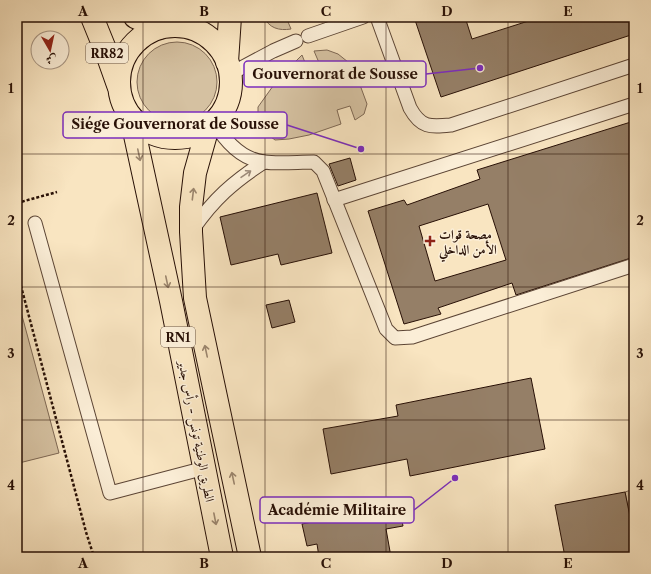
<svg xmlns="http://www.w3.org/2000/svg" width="651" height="574" viewBox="0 0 651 574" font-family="'Libre Caslon Text',Amiri,serif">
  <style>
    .green { fill: #d5c1a1; stroke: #7e6854 }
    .building { fill: #957f67; stroke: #281006; fill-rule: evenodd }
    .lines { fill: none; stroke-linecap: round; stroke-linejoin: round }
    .lane-casing { stroke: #5c4535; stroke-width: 15 }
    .primary-casing { stroke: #281006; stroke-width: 24 }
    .path { stroke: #281006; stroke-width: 2.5; stroke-dasharray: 3 2; stroke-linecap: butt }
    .lane { stroke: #fbeed7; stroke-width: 13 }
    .primary { stroke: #f9e5c1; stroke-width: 22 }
    .oneway { stroke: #9b856d }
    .oneway2 { stroke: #9c8a79 }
    .grid { fill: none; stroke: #281006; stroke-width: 1; stroke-opacity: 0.55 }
    .poi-dot { fill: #8f2418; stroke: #fbeed7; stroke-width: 1.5 }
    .labels { text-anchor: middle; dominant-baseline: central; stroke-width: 3; stroke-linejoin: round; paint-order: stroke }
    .shield { fill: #fbeed7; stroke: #675345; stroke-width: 1 }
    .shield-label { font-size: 12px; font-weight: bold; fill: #281006 }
    .poi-label { font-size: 13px; font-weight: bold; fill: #281006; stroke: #fbeed7; text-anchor: start }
    .street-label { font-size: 13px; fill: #281006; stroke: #fbeed7 }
    .leader { fill: none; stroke: #7b2cbf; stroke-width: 1.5 }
    .callout-dot { fill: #7b2cbf; stroke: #fbeed7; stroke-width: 1.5 }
    .callout { fill: #fbeed7; stroke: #7b2cbf; stroke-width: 1.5 }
    .callout-label { font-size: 14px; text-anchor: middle; font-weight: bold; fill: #281006 }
    .neatline { fill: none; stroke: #281006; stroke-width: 1.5 }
    .grid-label { font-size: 13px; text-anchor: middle; font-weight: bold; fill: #281006 }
  </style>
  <rect width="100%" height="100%" fill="#f9e5c1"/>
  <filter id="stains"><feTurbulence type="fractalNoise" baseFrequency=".005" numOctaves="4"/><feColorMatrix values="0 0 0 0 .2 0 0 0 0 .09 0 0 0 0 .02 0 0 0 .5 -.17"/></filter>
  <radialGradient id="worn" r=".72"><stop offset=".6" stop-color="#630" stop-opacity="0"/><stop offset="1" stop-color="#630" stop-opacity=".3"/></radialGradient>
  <g class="green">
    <path d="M 264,17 L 286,17 L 291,29 C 279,31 269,28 264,17 Z"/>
    <circle cx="177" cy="82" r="40"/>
    <polygon points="327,50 338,54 353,66 367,104 364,114 355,120 350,106 337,110 341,124 309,135 289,139 275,140 262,130 258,120 258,107 278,79 302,55 308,70 320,65 314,51"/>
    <polygon points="17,297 59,453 19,463 17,453"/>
    <polygon points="634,489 634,536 625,492"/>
  </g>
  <g class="building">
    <polygon points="414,17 465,17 472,39 541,17 634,17 634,34 441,97"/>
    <path d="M 634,121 L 634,257 L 516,295 L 512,283 L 438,308 L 441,314 L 404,324 L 368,211 L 404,200 L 407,205 L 480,179 L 477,170 ZM 488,204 L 506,260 L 435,281 L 419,226 Z"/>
    <polygon points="350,158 356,180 338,186 329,164"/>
    <polygon points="317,193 332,253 281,265 278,254 231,265 220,217"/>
    <polygon points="289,300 295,322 272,328 266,305"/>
    <polygon points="531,378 545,449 410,476 407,459 331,474 323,429 398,416 396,405"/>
    <polygon points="625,492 634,536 634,557 565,557 555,505"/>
    <polygon points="399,505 403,526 386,529 391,557 319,557 317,544 307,546 302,524"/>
  </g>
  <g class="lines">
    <defs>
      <g id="lane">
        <path d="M 377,17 L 410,108 C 421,128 430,127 451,125 L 634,65"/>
        <polyline points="308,36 363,17"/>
        <polyline points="230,74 273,51 296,41"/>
        <path d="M 214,122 C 225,141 241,159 264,162 C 279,164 298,162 314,162 L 323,171 L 386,329 L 395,338 L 412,337 L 634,265"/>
        <polyline points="334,200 634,104"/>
        <polyline points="35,223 110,493 205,468"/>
        <path d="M 193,229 C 214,199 233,182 264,162"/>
      </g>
      <g id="primary">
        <polyline points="92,17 107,54 118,85"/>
        <polyline points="135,17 159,28"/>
        <circle cx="175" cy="82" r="56"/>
        <polyline points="227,62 230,17"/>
        <polyline points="131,117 171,301 222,557"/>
        <polyline points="208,127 195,173 191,207 191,232 195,298 250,557"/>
      </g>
    </defs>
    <use href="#lane" class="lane-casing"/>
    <use href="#primary" class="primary-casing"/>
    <g class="path">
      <polyline points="17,203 57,192"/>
      <polyline points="17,271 86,532 94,557"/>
    </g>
    <use href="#lane" class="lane"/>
    <use href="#primary" class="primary"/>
  </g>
  <defs><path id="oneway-shaft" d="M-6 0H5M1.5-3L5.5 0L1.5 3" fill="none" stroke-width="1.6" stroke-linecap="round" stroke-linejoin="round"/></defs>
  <g class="oneway">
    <use href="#oneway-shaft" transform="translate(139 155) rotate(78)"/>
    <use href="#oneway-shaft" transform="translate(193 194) rotate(-83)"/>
    <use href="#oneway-shaft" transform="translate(167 282) rotate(78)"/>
    <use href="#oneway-shaft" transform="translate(206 351) rotate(-102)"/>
    <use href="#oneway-shaft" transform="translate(233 478) rotate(-102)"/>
    <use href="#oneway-shaft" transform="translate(215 519) rotate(79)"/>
  </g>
  <use class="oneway2" href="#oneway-shaft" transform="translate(246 174) rotate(-34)"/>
  <path class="grid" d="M 143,17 L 143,557M 265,17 L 265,557M 386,17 L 386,557M 508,17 L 508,557M 17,154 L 634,154M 17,287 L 634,287M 17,420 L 634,420"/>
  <path class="poi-dot" d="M428 235h4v4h4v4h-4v4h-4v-4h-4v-4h4z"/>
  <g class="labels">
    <g class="shield">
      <rect x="86" y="43" width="42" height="20" rx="3"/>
      <rect x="161" y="327" width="34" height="20" rx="3"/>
    </g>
    <g class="shield-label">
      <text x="107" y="53">RR82</text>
      <text x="178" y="337">RN1</text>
    </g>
    <g class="poi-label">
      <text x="439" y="234">مصحة قوات<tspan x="439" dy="15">الأمن الداخلي</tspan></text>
    </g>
    <g class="street-label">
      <text transform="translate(197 431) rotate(79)">الطريق الوطنية تونس - رأس جدير</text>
    </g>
  </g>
  <path class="leader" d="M480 68L426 74M361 149L287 125M455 478L414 510"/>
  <g class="callout-dot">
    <circle cx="480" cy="68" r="4"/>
    <circle cx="361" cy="149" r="4"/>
    <circle cx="455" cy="478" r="4"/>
  </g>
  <g class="callout">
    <rect x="244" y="61" width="182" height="26" rx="4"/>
    <rect x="63" y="112" width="224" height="26" rx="4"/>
    <rect x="260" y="497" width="154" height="26" rx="4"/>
  </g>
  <g class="callout-label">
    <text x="335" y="79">Gouvernorat de Sousse</text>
    <text x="175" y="129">Siége Gouvernorat de Sousse</text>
    <text x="337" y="515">Académie Militaire</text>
  </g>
  <rect width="651" height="574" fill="none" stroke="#f9e5c1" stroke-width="44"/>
  <g transform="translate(50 50) rotate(171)"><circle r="19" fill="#fbeed7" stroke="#a79583"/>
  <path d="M0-3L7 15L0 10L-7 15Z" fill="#8f2418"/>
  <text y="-6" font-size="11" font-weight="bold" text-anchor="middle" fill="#281006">ش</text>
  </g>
  <rect x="22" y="22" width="607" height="530" class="neatline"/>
  <g class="grid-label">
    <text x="83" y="16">A</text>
    <text x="204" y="16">B</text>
    <text x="326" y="16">C</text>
    <text x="447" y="16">D</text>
    <text x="568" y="16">E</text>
    <text x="11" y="93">1</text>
    <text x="640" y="93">1</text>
    <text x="11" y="225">2</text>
    <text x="640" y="225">2</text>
    <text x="11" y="358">3</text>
    <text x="640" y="358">3</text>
    <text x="11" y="490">4</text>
    <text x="640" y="490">4</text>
    <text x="83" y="568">A</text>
    <text x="204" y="568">B</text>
    <text x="326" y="568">C</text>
    <text x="447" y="568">D</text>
    <text x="568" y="568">E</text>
  </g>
  <rect width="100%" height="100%" filter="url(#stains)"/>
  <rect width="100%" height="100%" fill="url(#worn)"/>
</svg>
